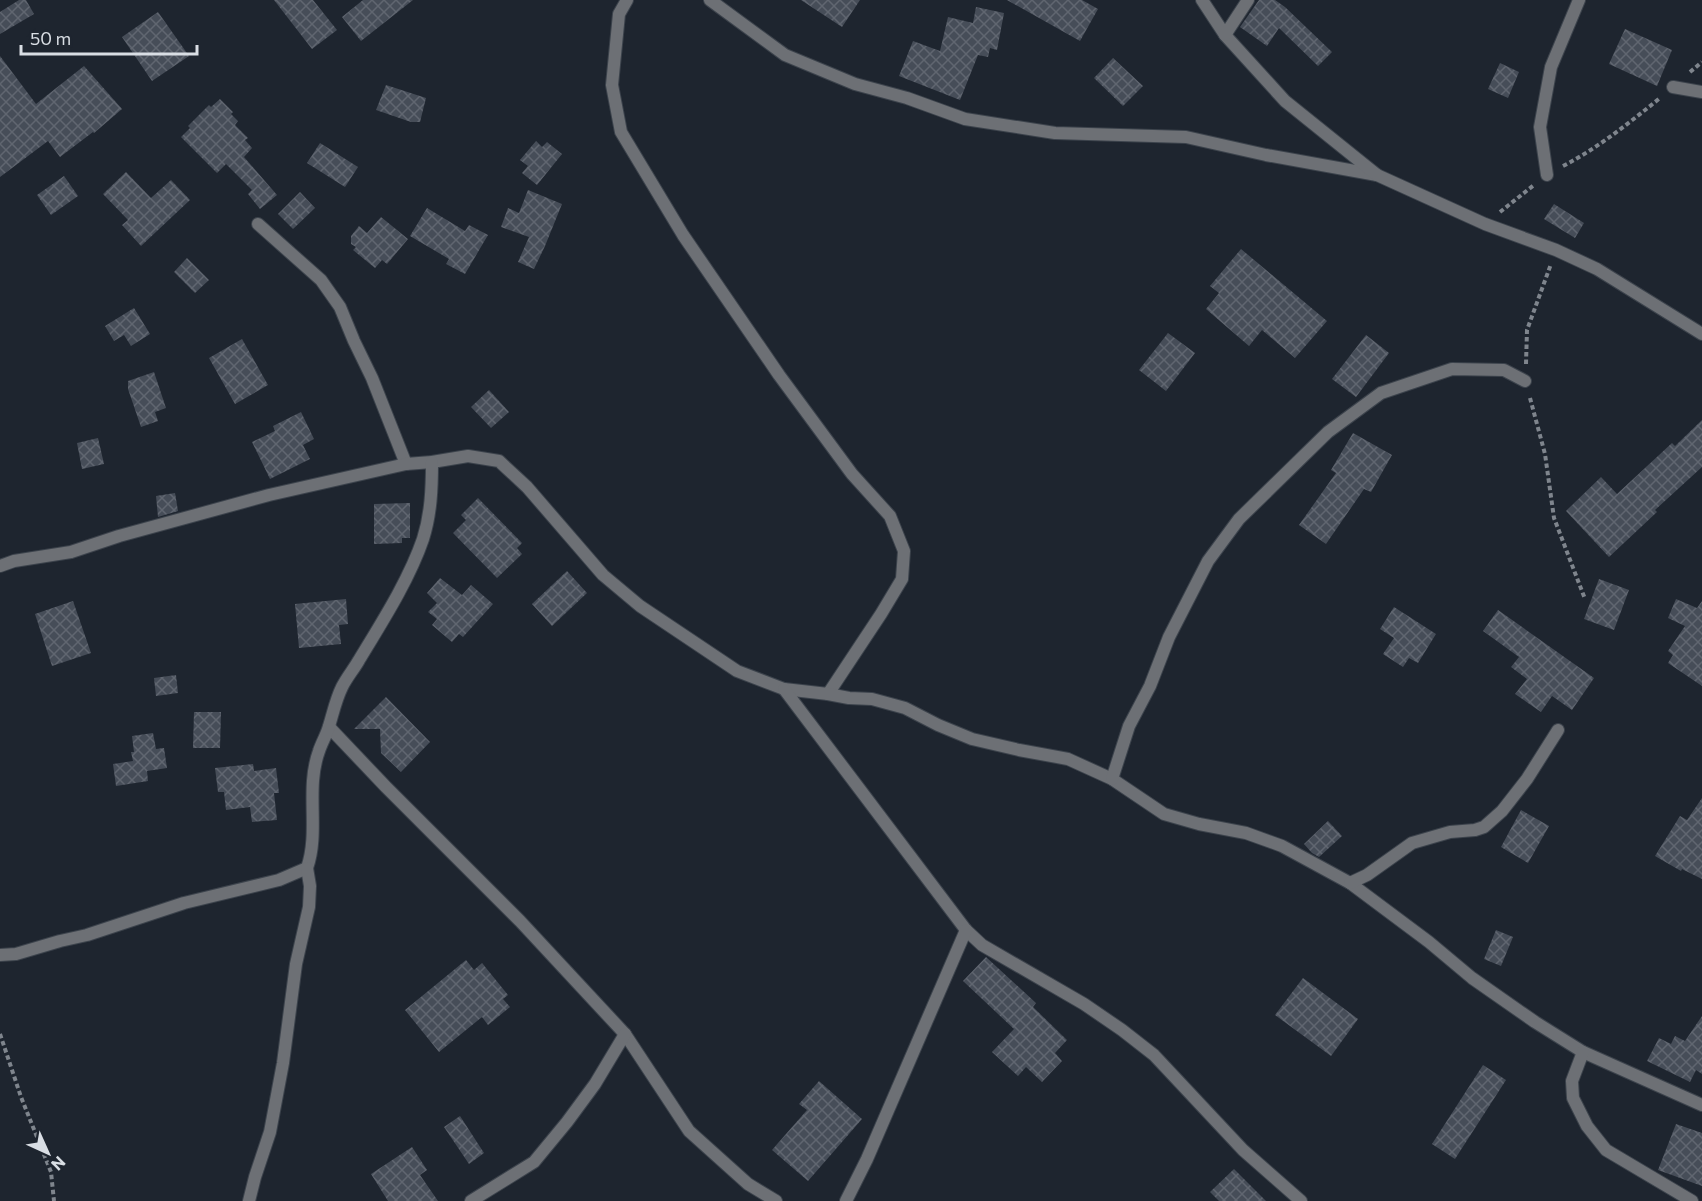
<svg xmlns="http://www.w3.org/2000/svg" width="1702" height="1201" viewBox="0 0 1702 1201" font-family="Commissioner,sans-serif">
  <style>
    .building { fill: url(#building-cross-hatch) }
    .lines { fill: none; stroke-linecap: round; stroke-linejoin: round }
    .minor-casing { stroke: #3c434c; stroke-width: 14 }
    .path { stroke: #7f858d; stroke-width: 4; stroke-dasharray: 4.5 3; stroke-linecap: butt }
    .minor { stroke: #6d7075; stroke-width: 12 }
  </style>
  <defs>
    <pattern id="building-cross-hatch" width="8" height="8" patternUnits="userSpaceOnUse" patternTransform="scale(1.5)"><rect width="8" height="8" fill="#464d58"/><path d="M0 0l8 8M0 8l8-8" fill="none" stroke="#606670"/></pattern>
  </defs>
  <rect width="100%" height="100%" fill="#1e252f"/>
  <g class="building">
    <polygon points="19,0 26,0 34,14 0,34 0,12"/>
    <polygon points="274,0 313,0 337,30 312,49"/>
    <polygon points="363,0 413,0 361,41 342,17"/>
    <polygon points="801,0 860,0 842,27"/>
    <polygon points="1007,0 1082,0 1098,9 1080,41"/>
    <polygon points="1259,0 1275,0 1285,7 1332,52 1318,66 1279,28 1267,46 1240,27"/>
    <polygon points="976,7 1004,13 997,50 990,48 988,57 978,55 960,100 899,76 913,41 940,51 948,17 973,23"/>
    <polygon points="158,12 189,56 152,81 122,37"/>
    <polygon points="1625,29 1672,50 1657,86 1609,64"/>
    <polygon points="0,56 36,104 84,66 122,109 94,133 93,132 60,157 48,141 0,177"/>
    <polygon points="1113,58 1143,86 1123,106 1094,78"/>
    <polygon points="1500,63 1519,72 1508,98 1488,89"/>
    <polygon points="386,85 426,98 420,122 411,122 376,110"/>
    <polygon points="220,99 233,112 231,114 238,121 235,125 248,138 245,140 252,148 244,157 277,195 260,209 248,194 252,190 226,164 217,173 181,137 190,128 188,126 209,105 211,107"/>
    <polygon points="536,141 542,147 547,142 562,154 537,185 522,173 528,166 520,160"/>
    <polygon points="320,143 358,167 345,187 307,163"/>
    <polygon points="126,172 151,198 171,180 190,200 141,246 122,225 128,220 103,194"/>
    <polygon points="64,176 78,196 51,215 37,195"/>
    <polygon points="528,190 562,204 545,246 534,269 518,262 529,237 501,227 508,208 519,213"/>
    <polygon points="300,192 315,208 293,229 278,214"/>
    <polygon points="1554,204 1584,223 1575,238 1544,219"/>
    <polygon points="427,208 465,231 469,225 488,235 465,274 446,264 449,259 410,236"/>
    <polygon points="381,217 408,239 387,264 382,260 375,268 353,250 356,247 351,244 351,236 359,226 367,233"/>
    <polygon points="1241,249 1327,321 1295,358 1262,330 1249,346 1206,309 1219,293 1210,286"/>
    <polygon points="187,258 209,280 195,293 174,272"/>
    <polygon points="134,308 150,334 131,346 124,335 114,341 105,326"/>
    <polygon points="1168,333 1195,353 1166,391 1139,370"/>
    <polygon points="1366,335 1389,353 1356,397 1332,379"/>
    <polygon points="242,339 268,385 235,404 209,358"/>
    <polygon points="154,372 166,408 155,412 158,421 141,427 128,389 128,381"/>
    <polygon points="489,390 509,412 491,428 471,407"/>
    <polygon points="301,412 314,439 303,445 310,459 270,479 252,442 275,431 273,426"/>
    <polygon points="1702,420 1702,467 1655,510 1657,512 1609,557 1566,511 1601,477 1617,494 1672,443 1675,446"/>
    <polygon points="1353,433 1392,455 1371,492 1364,489 1326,544 1299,525 1336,473 1331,470"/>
    <polygon points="98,438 104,464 82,469 77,443"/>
    <polygon points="175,493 178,511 158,517 156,496"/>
    <polygon points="478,498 522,543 517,548 522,554 497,578 453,533 466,520 461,515"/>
    <polygon points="410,503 410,538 402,538 402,543 374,544 374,504"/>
    <polygon points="567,571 587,593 552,626 532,604"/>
    <polygon points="440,578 462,595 471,585 493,604 463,637 459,634 452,642 432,625 437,619 428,612 437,603 427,593"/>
    <polygon points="1599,579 1629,590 1614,630 1584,619"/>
    <polygon points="346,599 348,624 339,625 341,644 299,648 295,604"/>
    <polygon points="1676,599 1697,608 1702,601 1702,686 1668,663 1673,655 1668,651 1685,626 1668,618"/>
    <polygon points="73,601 91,653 52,666 35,614"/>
    <polygon points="1394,607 1436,634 1418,663 1409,658 1403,667 1383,654 1394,638 1380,629"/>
    <polygon points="1498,610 1594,678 1572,710 1552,696 1541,712 1515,694 1527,679 1511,667 1519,657 1483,631"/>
    <polygon points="176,675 178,693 156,696 154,678"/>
    <polygon points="386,697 430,742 401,772 381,753 380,729 354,729"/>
    <polygon points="194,712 221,712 220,748 193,748"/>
    <polygon points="153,733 156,749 164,748 167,768 147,771 148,781 116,786 113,764 133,761 131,752 134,752 132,736"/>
    <polygon points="253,764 254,771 276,768 279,793 274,793 277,820 252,822 250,807 226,810 224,792 218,792 215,768"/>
    <polygon points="1702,798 1702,879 1682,869 1681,871 1655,856 1680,816 1687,820"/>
    <polygon points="1521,810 1549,826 1528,863 1501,847"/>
    <polygon points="1328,821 1342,836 1319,857 1312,853 1304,844"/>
    <polygon points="1496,930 1513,937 1501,966 1484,959"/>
    <polygon points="986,957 1036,1003 1033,1007 1067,1040 1055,1053 1062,1061 1042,1082 1026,1067 1018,1076 992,1052 1014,1029 963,981"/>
    <polygon points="466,960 474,970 482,963 508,995 503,999 510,1007 488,1025 482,1017 439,1052 405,1010"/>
    <polygon points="1303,978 1358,1019 1331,1056 1275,1015"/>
    <polygon points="1702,1016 1702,1074 1696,1070 1690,1082 1647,1061 1659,1038 1671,1044 1675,1036 1685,1041"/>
    <polygon points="1483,1065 1506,1080 1455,1159 1432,1144"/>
    <polygon points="819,1081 862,1119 808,1181 772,1150 807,1110 799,1104"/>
    <polygon points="460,1116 484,1153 469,1164 444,1127"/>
    <polygon points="1676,1124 1702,1133 1702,1186 1658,1170"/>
    <polygon points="412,1147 427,1170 420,1175 438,1201 388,1201 371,1174"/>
    <polygon points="1234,1169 1266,1201 1219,1201 1210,1192"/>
  </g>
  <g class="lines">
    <defs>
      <g id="minor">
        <polyline points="627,0 619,14 612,85 621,132 683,235 779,375 852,474 890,516 904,551 902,579 881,614 828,694"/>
        <polyline points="710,0 785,55 855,84 907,98 965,119 1055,133 1186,137 1266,155 1377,175"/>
        <polyline points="1202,0 1225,35 1285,101 1377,175 1485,224 1556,250 1597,269 1702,334"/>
        <polyline points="1225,35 1248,0"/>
        <polyline points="1673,87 1702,92"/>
        <polyline points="1547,175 1540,127 1551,67 1579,0"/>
        <polyline points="258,224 321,280 340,307 354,341 372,378 406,464"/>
        <polyline points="0,566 14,561 71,552 119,536 269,495 406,464 432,462 468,456 499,461 527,487 603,575 640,606 737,671 784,689 828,694 849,698 872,699 905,708 938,725 972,739 1019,750 1068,759 1112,779 1164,814 1199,824 1246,833 1282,846 1350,883 1429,942 1472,978 1535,1022 1583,1052 1702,1105"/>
        <polyline points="784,689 966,930 982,945 1084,1004 1122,1030 1154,1055 1243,1150 1301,1201"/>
        <polyline points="329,727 386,787 520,921 625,1034 689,1131 748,1184 776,1201"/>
        <polyline points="1112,779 1129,726 1150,686 1169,637 1208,561 1239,519 1328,432 1381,393 1452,369 1504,370 1525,381"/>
        <polyline points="1350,883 1367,875 1412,843 1450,832 1475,830 1484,827 1502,811 1527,779 1558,730"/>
        <path d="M 0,955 L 16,954 L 60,941 L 87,935 L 184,903 L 279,880 L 307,868 C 320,831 305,789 319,751 C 322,742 327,734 329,726 C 333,713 336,699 342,687 C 347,677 354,669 359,660 C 382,622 409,580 423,539 C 431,514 432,488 432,462"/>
        <polyline points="1583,1052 1572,1081 1573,1098 1587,1126 1606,1150 1692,1201"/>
        <polyline points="249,1201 255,1177 270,1132 283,1063 296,964 309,907 310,886 307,868"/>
        <polyline points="471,1201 534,1162 567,1122 595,1084 625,1034"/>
        <polyline points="846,1201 867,1159 966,930"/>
      </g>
    </defs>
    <use href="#minor" class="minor-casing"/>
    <g class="path">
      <polyline points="1690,72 1702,62"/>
      <path d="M 1563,166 C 1598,148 1629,123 1660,98"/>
      <polyline points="1500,212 1534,185"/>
      <polyline points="1526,364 1527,330 1551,264"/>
      <polyline points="1530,398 1545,454 1554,518 1585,599"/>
      <polyline points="0,1034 21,1097 51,1172 54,1201"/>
    </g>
    <use href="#minor" class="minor"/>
  </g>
  <g transform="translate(48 1153) rotate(135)" stroke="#1e252f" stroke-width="4.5" paint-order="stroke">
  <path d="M0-4.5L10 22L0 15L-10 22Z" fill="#d9dee4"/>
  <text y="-9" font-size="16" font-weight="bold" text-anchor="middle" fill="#d9dee4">N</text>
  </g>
  <path d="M21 45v9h176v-9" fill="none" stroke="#d9dee4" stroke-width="3"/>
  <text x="30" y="45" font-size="18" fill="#d9dee4" stroke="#1e252f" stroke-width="4.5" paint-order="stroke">50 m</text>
</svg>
